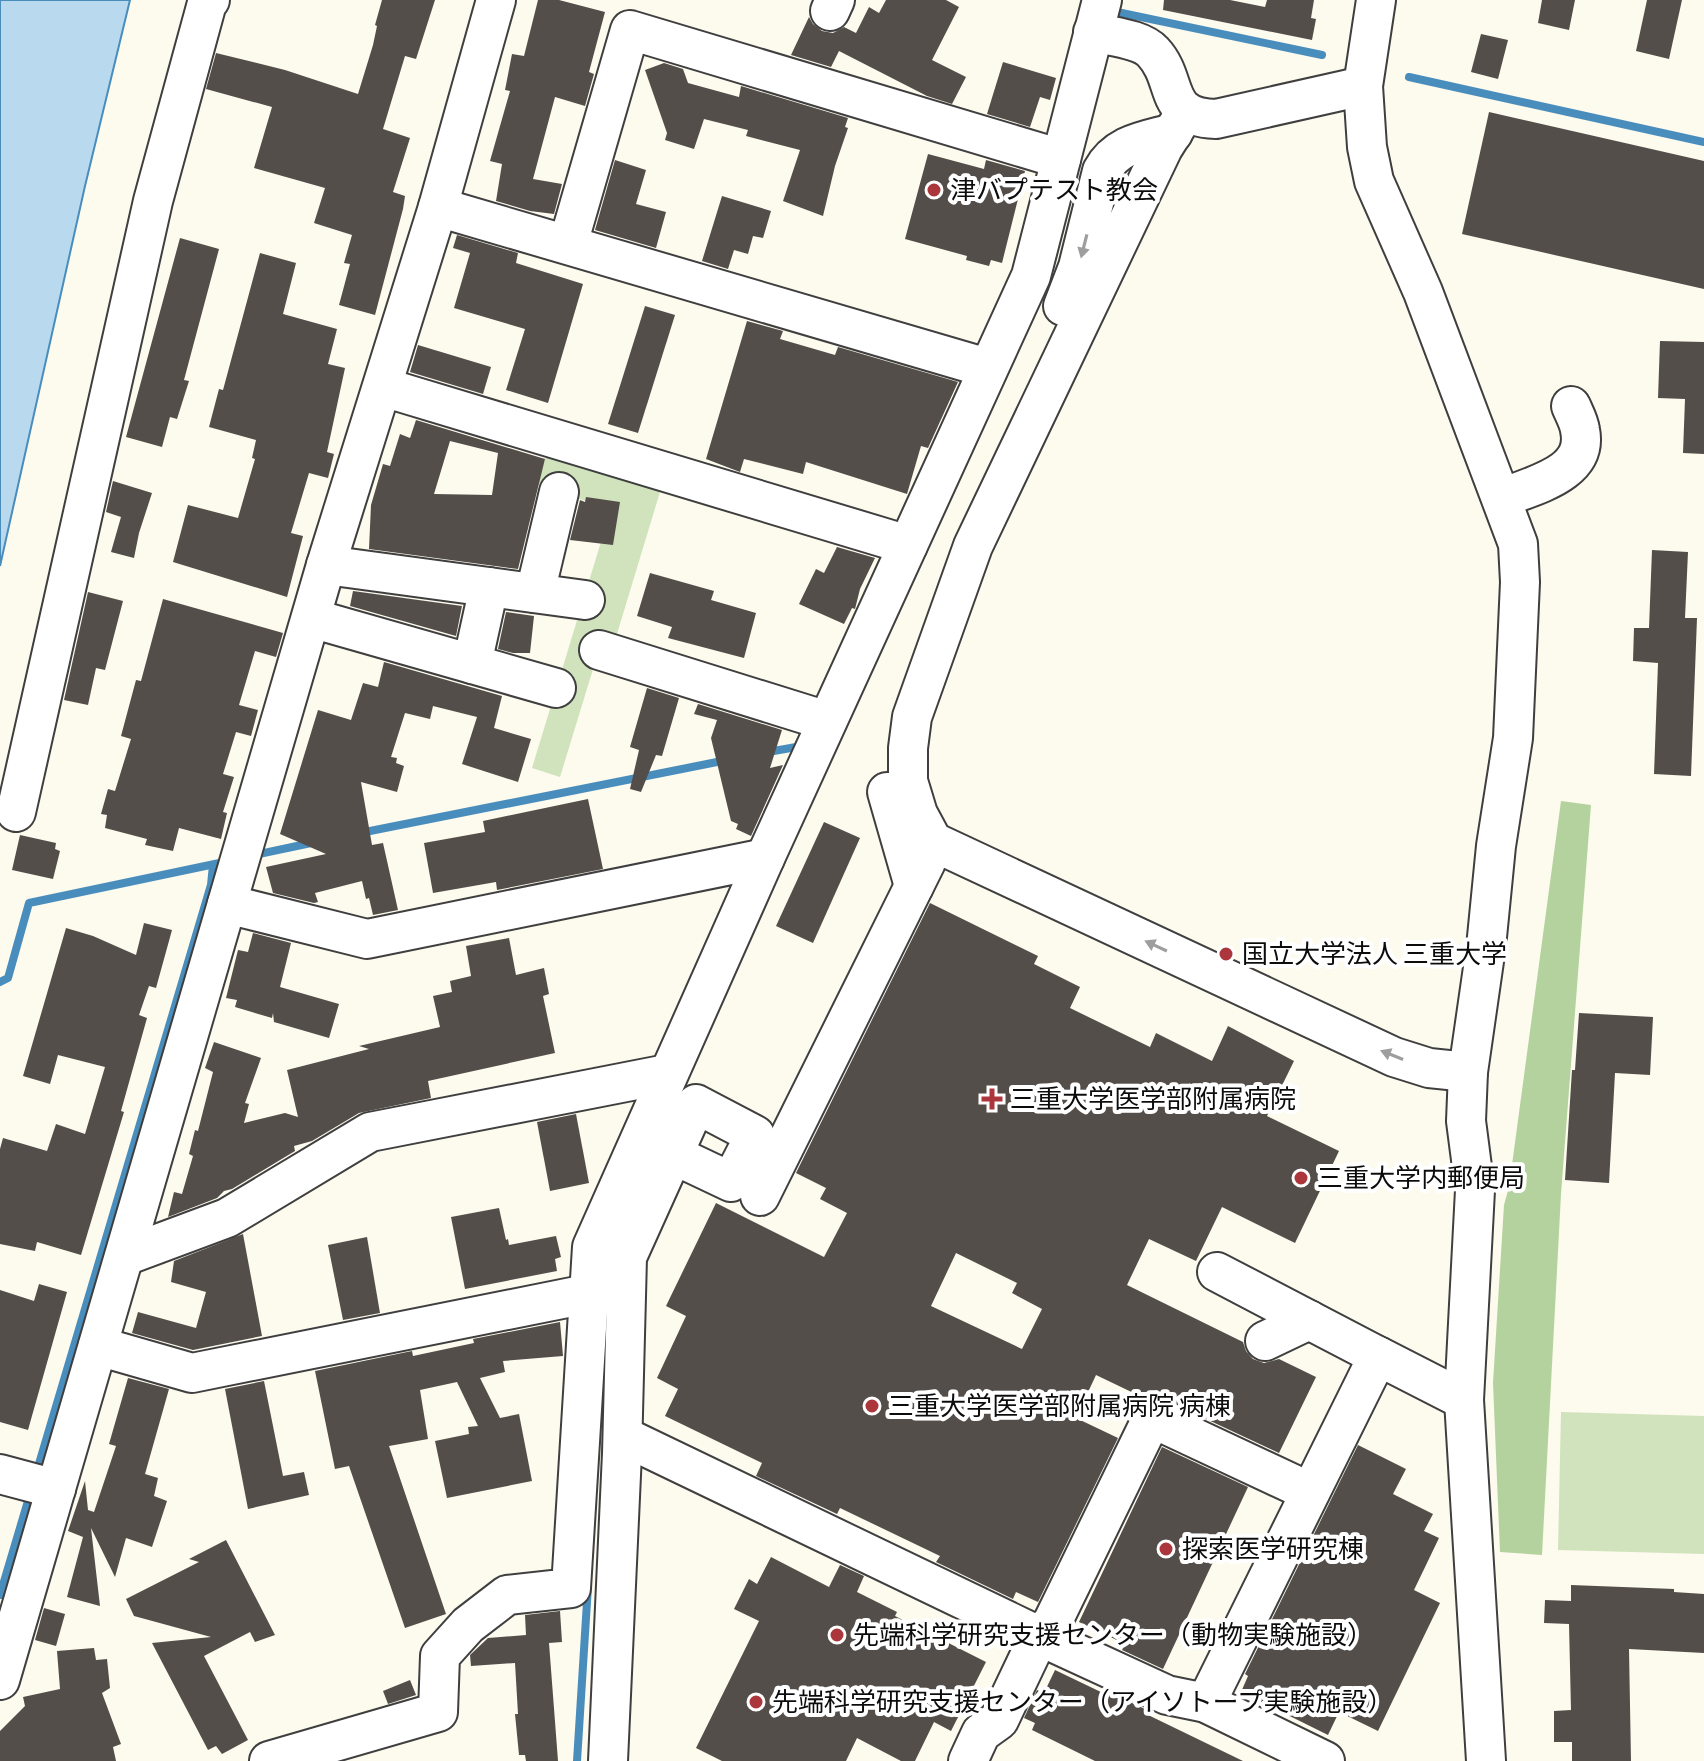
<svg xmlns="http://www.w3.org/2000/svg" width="1704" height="1761" viewBox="0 0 1704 1761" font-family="'Crimson Pro','Noto Sans JP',serif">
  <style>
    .green { fill: #d0e3bc }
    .forest { fill: #b4d29d }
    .water { fill: #b9daee; stroke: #498dbc; stroke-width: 2 }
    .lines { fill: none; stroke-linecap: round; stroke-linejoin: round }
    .stream { stroke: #498dbc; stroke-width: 8 }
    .building { fill: #544e4a; fill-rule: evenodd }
    .minor-casing { stroke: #3f3f3f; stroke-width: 42 }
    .minor { stroke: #fff; stroke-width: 38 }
    .oneway { fill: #9e9e9e }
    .poi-dot { fill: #ab363b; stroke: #fff; stroke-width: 3 }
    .labels { text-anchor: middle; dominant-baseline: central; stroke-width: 8; stroke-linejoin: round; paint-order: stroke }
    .poi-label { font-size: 26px; fill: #0c0c0c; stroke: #fff; text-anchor: start }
  </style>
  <rect width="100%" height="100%" fill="#fdfaee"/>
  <g class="green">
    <polygon points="549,447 663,482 613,647 601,643 560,777 532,768 611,509 537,485"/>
    <polygon points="1561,1412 1704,1416 1704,1554 1558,1550"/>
  </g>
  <polygon class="forest" points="1561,801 1591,805 1561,1194 1542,1555 1500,1552 1493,1383 1504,1205 1509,1187"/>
  <polygon class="water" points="0,0 130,0 85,186 0,566"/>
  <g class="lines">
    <g class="stream">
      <polyline points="1115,21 1117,12 1322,55"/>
      <polyline points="1409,77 1704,142"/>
      <polyline points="768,752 802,746"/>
      <polyline points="360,833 727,760"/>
      <polyline points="254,855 311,843"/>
      <polyline points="0,982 8,978 29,903 229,861"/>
      <polyline points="36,1474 211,885 213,865"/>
      <polyline points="0,1595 31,1491"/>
      <polyline points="577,1761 588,1586"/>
    </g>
  </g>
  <g class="building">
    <polygon points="382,0 435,0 416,59 405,56 383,129 410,138 393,192 405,196 403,209 375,315 339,305 350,264 344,263 352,235 314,223 325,188 254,168 272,107 206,89 216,53 285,70 358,94 373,45 377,26 375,25"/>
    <polygon points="538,0 559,0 605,12 589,72 594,74 585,106 555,97 533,179 562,184 554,214 530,211 496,201 502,164 490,161 510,91 505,90 512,54 524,56"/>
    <polygon points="886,0 946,0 959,7 932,60 966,77 952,104 927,96 839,51 831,67 791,55 809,17 813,24 822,31 833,33 844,27 856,33 869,7 879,13"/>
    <polygon points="1164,0 1230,0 1265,7 1267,0 1314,0 1311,18 1316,19 1312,40 1163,10"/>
    <polygon points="1542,0 1575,0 1569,30 1538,23"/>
    <polygon points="1647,0 1682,0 1669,59 1636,51"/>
    <polygon points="1481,34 1508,40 1498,79 1471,72"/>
    <polygon points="1003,62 1056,78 1050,100 1040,97 1030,127 987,114"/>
    <polygon points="664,63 683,69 688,83 739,97 741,86 848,118 845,127 848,128 835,166 823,216 783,201 800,150 746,136 748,130 704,119 694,149 665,140 667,133 645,70"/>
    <polygon points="1489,112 1704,161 1704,289 1462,234"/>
    <polygon points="928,154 984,169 986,160 1025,171 1002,263 991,260 989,266 966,260 967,256 905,239"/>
    <polygon points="615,160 646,170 636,204 666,212 656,248 595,230"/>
    <polygon points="722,196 771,211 763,238 753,236 748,254 734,250 728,269 702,261"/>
    <polygon points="457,235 518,253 516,263 583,284 548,403 506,390 525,329 454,308 470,253 453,248"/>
    <polygon points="180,238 219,249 184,380 189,381 177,419 170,417 162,447 126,437"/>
    <polygon points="260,253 296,263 283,314 337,329 328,364 345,368 327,452 334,454 328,478 309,473 291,533 303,536 287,597 173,562 188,505 238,518 255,459 252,458 256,440 209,427 219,389 223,390"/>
    <polygon points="645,306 675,315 638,433 608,424"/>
    <polygon points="747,321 783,331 780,339 835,355 838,347 958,382 928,448 921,446 907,494 806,462 803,474 744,459 740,472 706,459"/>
    <polygon points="1660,341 1704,342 1704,454 1683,453 1685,399 1658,398"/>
    <polygon points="418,345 491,367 483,394 410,372"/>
    <path d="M 416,420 L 545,459 L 518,569 L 369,549 L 371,505 L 383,464 L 390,466 L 400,434 L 410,438 ZM 450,441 L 498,453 L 492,495 L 434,494 Z"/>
    <polygon points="113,481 152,493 139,533 134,558 111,552 121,517 106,512"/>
    <polygon points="586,497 620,502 613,545 570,540 580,500 585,502"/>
    <polygon points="837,547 875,558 860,589 855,609 852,608 844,624 799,604 816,569 824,573"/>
    <polygon points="1652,550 1688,552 1685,618 1697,618 1691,776 1654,774 1658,663 1633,661 1634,628 1649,628"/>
    <polygon points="650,573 714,591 711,600 756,613 744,658 668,638 672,627 637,616"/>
    <polygon points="353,591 462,606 456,636 350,606"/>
    <polygon points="88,592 123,601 105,670 96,668 88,705 64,700"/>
    <polygon points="163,599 283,633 276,657 255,651 239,705 258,710 251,736 236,732 223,774 234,777 223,812 227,813 221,839 179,828 173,851 145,845 147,839 105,828 107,815 101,814 108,789 115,791 131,739 121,736 136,680 141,681"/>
    <polygon points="506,612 534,616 530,653 513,653 498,649"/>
    <polygon points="384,662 502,696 494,728 531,739 518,782 462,764 477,717 433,706 430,719 405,713 391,757 397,758 396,763 404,766 397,792 361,782 372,845 383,843 398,910 373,915 369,898 366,899 362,881 315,893 318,902 314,903 273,893 266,867 326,854 280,834 318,710 351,720 363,683 378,687"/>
    <polygon points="647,688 679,698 662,756 656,755 641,792 630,789 639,750 630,747"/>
    <polygon points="698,704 782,730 770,768 783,765 751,836 736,829 738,824 731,821 711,738 717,720 694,714"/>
    <polygon points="588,799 603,869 497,890 496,882 433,893 424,843 485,832 483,821"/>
    <polygon points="824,822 860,838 813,943 776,926"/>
    <polygon points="20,835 56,843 55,849 60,851 53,879 12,870"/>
    <path d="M 930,903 L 1038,956 L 1034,964 L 1080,987 L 1070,1008 L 1150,1047 L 1156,1033 L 1212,1061 L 1228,1026 L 1294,1061 L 1267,1116 L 1339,1151 L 1295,1243 L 1222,1207 L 1196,1261 L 1149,1239 L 1127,1285 L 1243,1342 L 1246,1351 L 1253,1359 L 1264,1363 L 1279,1359 L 1316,1377 L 1279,1453 L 1161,1398 L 1144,1398 L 1096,1375 L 1076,1418 L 1118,1438 L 1038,1602 L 1016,1592 L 1013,1599 L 936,1562 L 940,1556 L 840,1508 L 837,1514 L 756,1476 L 762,1463 L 665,1416 L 678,1389 L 657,1378 L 686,1316 L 666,1306 L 716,1203 L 824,1257 L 847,1213 L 820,1199 L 826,1188 L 796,1173 ZM 956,1253 L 1017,1283 L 1012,1293 L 1042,1309 L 1022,1349 L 931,1306 Z"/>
    <polygon points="144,923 172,930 156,988 149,986 139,1015 147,1018 121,1111 124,1112 81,1255 37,1242 35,1251 0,1244 0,1149 3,1138 47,1151 56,1124 85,1134 105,1067 58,1055 50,1084 23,1076 66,928 93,936 136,955"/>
    <polygon points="253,933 291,943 280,987 339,1004 329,1038 274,1022 273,1013 272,1018 235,1007 237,1000 226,998 238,950 248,952"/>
    <polygon points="509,938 516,975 544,968 549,994 543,996 555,1053 428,1081 431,1098 359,1113 312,1141 294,1146 295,1151 232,1189 224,1191 217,1198 168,1217 174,1192 182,1194 193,1156 189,1154 195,1130 198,1131 213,1072 205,1068 214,1042 261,1058 245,1103 249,1104 244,1123 285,1113 298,1117 287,1070 369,1049 359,1046 440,1027 433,996 452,992 450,981 471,976 466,946"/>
    <polygon points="1579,1013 1653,1017 1650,1075 1615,1073 1609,1183 1565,1180 1572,1070 1575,1070"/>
    <polygon points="576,1114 589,1183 550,1191 537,1122"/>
    <polygon points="499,1208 506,1240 508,1239 509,1245 556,1236 561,1257 555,1259 557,1271 465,1289 451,1217"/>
    <polygon points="243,1234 262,1336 193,1350 132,1333 138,1312 196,1328 206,1292 171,1282 174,1261"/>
    <polygon points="367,1237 380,1313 343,1320 328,1245"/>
    <polygon points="39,1284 67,1292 28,1430 0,1422 0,1290 34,1301"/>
    <polygon points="560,1322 563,1356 503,1361 505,1372 480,1378 500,1418 519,1414 532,1481 447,1498 435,1441 469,1434 468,1427 478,1426 457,1382 420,1390 428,1439 389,1446 446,1614 405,1628 349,1466 335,1469 315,1371 412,1351 413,1356 474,1343 473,1339"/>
    <polygon points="128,1378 169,1389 145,1474 158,1478 154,1496 167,1501 152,1547 126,1538 115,1577 91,1528 100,1606 67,1597 83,1537 68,1531 85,1481 88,1510 94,1512 116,1446 109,1444"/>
    <polygon points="264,1381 283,1476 304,1472 309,1495 248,1509 225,1389"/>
    <polygon points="1358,1445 1406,1469 1393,1494 1433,1514 1424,1531 1439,1538 1414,1590 1440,1603 1378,1731 1339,1712 1328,1735 1241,1692 1248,1676 1245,1674"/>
    <polygon points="1162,1447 1248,1487 1163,1669 1122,1650 1125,1644 1079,1622"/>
    <polygon points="226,1540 275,1635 255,1642 250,1632 204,1656 248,1740 222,1754 216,1746 208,1750 152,1643 211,1637 134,1616 126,1599 199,1562 189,1559"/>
    <polygon points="771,1557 829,1587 840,1565 864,1576 857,1592 897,1612 895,1616 986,1662 951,1731 934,1722 915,1761 901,1761 857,1738 846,1761 722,1761 696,1748 759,1621 734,1609 749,1579 757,1584"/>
    <polygon points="1571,1585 1674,1589 1674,1592 1704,1594 1704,1653 1629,1649 1631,1761 1572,1761 1572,1742 1554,1742 1554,1711 1571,1710 1569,1624 1544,1623 1545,1600 1571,1601"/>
    <polygon points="44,1608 65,1614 56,1646 35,1640"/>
    <polygon points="560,1611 562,1642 549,1643 558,1761 526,1761 525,1755 519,1755 515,1714 518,1714 515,1663 471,1666 470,1655 488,1638 526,1635 525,1615"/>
    <polygon points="94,1648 96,1660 107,1659 110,1688 102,1693 121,1744 113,1747 116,1761 0,1761 0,1731 25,1706 23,1697 60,1689 57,1651"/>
    <polygon points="1055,1670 1103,1693 1104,1690 1145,1709 1144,1713 1243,1761 1095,1761 1032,1730 1035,1723 1024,1718 1037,1690 1044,1693"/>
    <polygon points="410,1680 416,1695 388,1704 383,1691"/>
  </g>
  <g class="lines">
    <defs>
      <g id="minor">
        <polyline points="1376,0 1363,86 1367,147 1374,181 1423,292 1518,544 1520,582 1513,738 1496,846 1486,947 1468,1072 1466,1121 1475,1190 1464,1400 1486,1761"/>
        <polyline points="830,11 835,0"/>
        <path d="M 1093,32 C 1110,37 1140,38 1153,52 C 1180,81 1161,117 1216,119 L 1363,86"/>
        <polyline points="1185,113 1163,148 973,546 912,717 908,748 908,781 918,814 932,840 936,843 1394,1057 1429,1068 1468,1072"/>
        <polyline points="438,207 987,368"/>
        <polyline points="568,244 630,30 1061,159"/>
        <path d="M 1063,306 L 1078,267 L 1102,171 C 1117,143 1145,141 1173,133"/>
        <polyline points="383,387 908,545"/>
        <path d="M 1502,498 C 1533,485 1589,474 1580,430 C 1579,422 1574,413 1571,406"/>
        <polyline points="326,565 585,600"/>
        <polyline points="535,593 559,492"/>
        <polyline points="311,618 556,688"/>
        <polyline points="599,650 827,721"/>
        <polyline points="472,664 489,587"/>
        <polyline points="887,792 914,886"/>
        <polyline points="16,812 153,201 207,3 210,0"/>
        <polyline points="227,904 367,939 765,858"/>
        <polyline points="760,1196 926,862"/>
        <polyline points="125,1256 227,1218 370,1132 667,1074"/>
        <polyline points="1217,1272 1378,1356"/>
        <polyline points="1265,1341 1309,1320"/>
        <polyline points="98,1346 192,1373 587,1294"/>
        <polyline points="623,1436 1039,1636 1167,1695 1206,1703 1325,1761"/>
        <polyline points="0,1474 56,1489"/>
        <polyline points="0,1680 326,565 438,207 496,0"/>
        <polyline points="1206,1703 1378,1356 1464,1400"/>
        <polyline points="269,1761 438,1712 440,1656 468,1625 507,1595 571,1588 592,1247 765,858 1031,276 1102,0"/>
        <polyline points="608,1761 622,1453 627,1257 696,1104 755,1135 731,1182 672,1154"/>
        <polyline points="968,1761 981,1733 999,1720 1039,1636 1052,1623 1152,1418 1310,1492"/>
      </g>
    </defs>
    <use href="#minor" class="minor-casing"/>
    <use href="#minor" class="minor"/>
  </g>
  <defs><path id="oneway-solid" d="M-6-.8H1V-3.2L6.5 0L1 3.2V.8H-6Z" transform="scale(2)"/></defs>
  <g class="oneway">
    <use href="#oneway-solid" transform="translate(1084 246) rotate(104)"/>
    <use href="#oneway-solid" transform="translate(1156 946) rotate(-155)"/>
    <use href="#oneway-solid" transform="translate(1392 1055) rotate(-158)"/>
  </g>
  <g class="poi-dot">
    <circle cx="934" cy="190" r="8"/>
    <circle cx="1226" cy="954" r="8"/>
    <path d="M988 1087h8v8h8v8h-8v8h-8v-8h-8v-8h8z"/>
    <circle cx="1301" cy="1178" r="8"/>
    <circle cx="872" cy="1406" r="8"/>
    <circle cx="1166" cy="1549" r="8"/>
    <circle cx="837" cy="1635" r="8"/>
    <circle cx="756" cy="1702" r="8"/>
  </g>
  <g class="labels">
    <g class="poi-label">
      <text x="950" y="190">津バプテスト教会</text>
      <text x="1242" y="954">国立大学法人 三重大学</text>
      <text x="1010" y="1099">三重大学医学部附属病院</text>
      <text x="1317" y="1178">三重大学内郵便局</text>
      <text x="888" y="1406">三重大学医学部附属病院 病棟</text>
      <text x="1182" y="1549">探索医学研究棟</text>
      <text x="853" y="1635">先端科学研究支援センター（動物実験施設）</text>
      <text x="772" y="1702">先端科学研究支援センター（アイソトープ実験施設）</text>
    </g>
  </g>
</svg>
